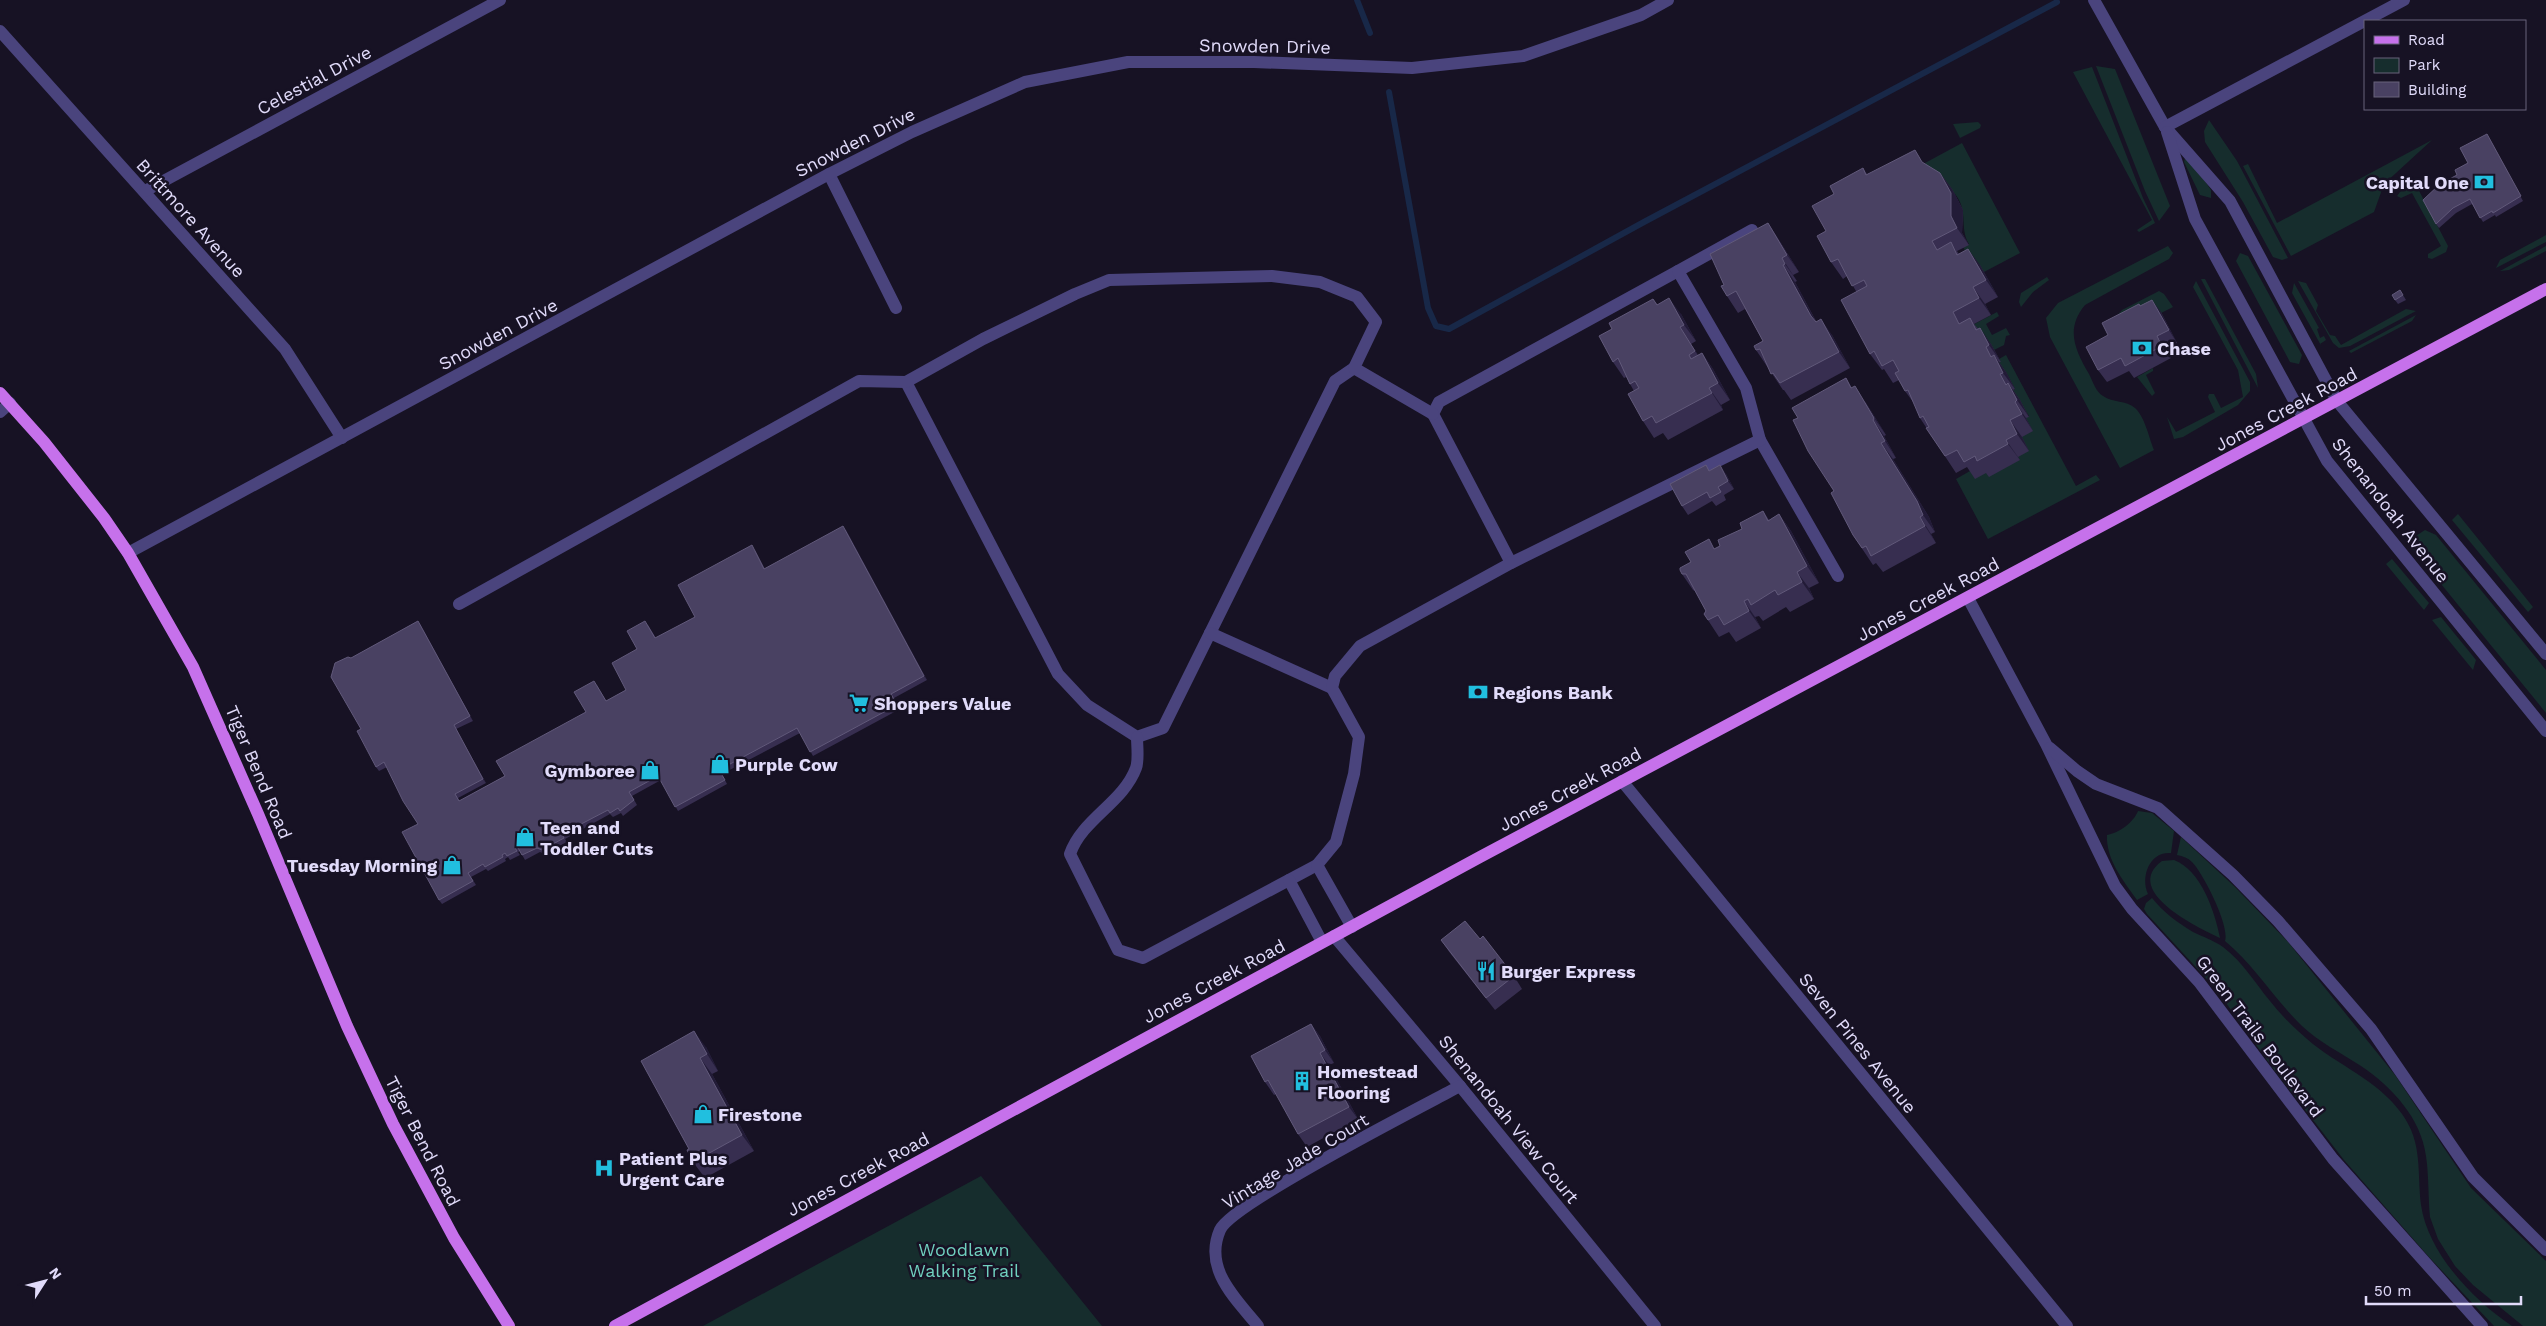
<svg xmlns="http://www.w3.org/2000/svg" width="2546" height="1326" viewBox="0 0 2546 1326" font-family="'Work Sans',sans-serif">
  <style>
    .green { fill: #162d2d }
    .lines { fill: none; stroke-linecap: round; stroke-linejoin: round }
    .stream { stroke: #182848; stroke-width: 6 }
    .minor { stroke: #4a447d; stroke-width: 12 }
    .major { stroke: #c671eb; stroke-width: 12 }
    .wall { fill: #372e50 }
    .shaded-wall { fill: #221b37 }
    .building { fill: #494162; stroke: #61597a }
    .labels { text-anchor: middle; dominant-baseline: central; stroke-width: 5; stroke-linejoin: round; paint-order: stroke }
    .street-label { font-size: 18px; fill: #e1dbfa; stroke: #171224 }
    .poi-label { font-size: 18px; font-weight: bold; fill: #e1dbfa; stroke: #171224; text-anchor: start }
    .park-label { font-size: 18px; fill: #70d0bf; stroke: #171224 }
  </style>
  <rect width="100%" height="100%" fill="#171224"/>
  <g class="green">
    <polygon points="2096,66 2115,69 2170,206 2159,221 2145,191"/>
    <polygon points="2092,67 2143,198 2155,223 2139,232 2137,230 2152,220 2073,72"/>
    <polygon points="2209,120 2237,161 2288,258 2282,260 2273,257 2243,202 2205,142 2204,131"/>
    <polygon points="1978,122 1981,125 1980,128 1960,138 1953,124"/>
    <polygon points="2432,140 2384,184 2374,212 2291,256 2243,166 2248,164 2277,223"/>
    <path d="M 1962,143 L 2020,253 L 1984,272 L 1975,268 L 1963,247 L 1969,244 C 1960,229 1967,215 1959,200 C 1953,187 1940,187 1933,177 C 1929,173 1927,168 1925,163 Z"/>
    <polygon points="2185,158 2190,159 2211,190 2211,198 2200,195 2184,162"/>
    <polygon points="2407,183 2417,187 2448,246 2446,252 2432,259 2428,258 2428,254 2441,246 2412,193 2401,198 2397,196"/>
    <polygon points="2546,235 2546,242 2496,268 2500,260"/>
    <path d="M 2168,246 L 2173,253 L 2169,259 L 2085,305 C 2065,329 2075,350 2089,374 C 2093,382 2096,392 2103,396 C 2113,403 2126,400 2135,408 C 2145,417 2149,438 2154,450 L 2120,468 L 2050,337 L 2046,318 L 2058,303 Z"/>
    <polygon points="2546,246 2546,251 2509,270 2500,271"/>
    <polygon points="2240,253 2248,256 2302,355 2299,364 2290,362 2236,261"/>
    <polygon points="2047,277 2049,280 2033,292 2021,307 2019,302 2021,293"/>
    <polygon points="2201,279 2205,279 2256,374 2258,388"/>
    <polygon points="2196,281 2250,382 2250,391 2238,405 2183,437 2174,439 2167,417 2176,432 2215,412 2208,397 2209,394 2214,394 2221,408 2243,397 2238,370 2193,287"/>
    <polygon points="2298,281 2306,283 2318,305 2316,311 2330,335 2335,336 2341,345 2406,309 2416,311 2350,346 2339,348 2333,343"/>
    <polygon points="2294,283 2319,328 2317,329 2320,338 2324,336 2326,340 2320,344 2323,349 2292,293"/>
    <polygon points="2159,291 2164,294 2173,307 2161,313 2113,320 2122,310"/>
    <polygon points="1997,312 1999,316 1986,324 1992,335 2006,328 2010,335 2006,336 2004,345 1994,350 1991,345 1965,329"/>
    <polygon points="2416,315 2412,321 2351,353 2349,351"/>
    <polygon points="2006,355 2076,486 2096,475 2100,480 1988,539 1956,479 1970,471 1987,473 2018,457 2026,418 2029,416 2012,391 2015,389 2006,372 1997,363 1999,359"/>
    <polygon points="2153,368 2153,371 2146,375 2155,393 2152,396 2137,377"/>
    <polygon points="2350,457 2356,459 2383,494 2383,500 2379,502 2373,500 2346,466 2345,461"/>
    <polygon points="2458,514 2533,607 2528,612 2452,520"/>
    <polygon points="2425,530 2436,535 2546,670 2546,713 2415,552 2412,548 2414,537"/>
    <polygon points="2392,559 2429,603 2424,610 2386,564"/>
    <polygon points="2441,617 2476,660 2473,670 2432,620"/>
    <path d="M 2138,811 L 2152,813 L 2174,831 L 2171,853 C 2150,851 2140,876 2148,894 L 2137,900 C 2123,880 2106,860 2107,835 C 2119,833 2134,822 2138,811 Z"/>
    <path d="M 2181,837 L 2235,887 L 2288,942 L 2395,1075 L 2471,1188 L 2546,1261 L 2546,1326 L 2523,1326 L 2473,1285 L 2455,1266 L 2438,1239 L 2430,1217 C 2428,1197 2429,1176 2426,1156 C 2421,1118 2392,1087 2361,1066 C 2341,1053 2319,1042 2302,1026 C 2274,999 2255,966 2225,941 C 2230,926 2203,873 2192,862 C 2188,858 2183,856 2177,855 Z"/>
    <path d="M 2174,860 C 2201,870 2215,912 2220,938 C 2199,928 2121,891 2162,861 Z"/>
    <path d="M 2152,898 C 2163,912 2178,923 2193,932 C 2203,937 2213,940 2223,947 C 2243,962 2255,983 2270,1001 C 2281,1015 2294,1028 2307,1039 C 2338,1066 2377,1079 2402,1114 C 2423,1143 2417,1172 2421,1205 C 2428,1253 2473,1300 2512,1326 L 2494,1326 L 2429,1257 L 2344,1160 L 2272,1067 L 2216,989 L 2147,914 L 2144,909 L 2146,903 Z"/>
    <polygon points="981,1176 1102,1326 703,1326"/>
  </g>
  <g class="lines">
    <g class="stream">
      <polyline points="1357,0 1370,33"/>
      <polyline points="1389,92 1428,308 1436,326 1449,329 1644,222 2057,2"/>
    </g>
    <g class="minor">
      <polyline points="2094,0 2165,127 2230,201 2337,401 2546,654"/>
      <polyline points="0,31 285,349 342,438"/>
      <polyline points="2165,127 2404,0"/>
      <polyline points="2167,132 2195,219 2327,461 2546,731"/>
      <polyline points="829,174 896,308"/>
      <polyline points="145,191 500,0"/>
      <polyline points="906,382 1058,674 1087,705 1137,737 1163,728 1335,381 1354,368"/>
      <polyline points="0,412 10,403"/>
      <polyline points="1760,440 1838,576"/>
      <polyline points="128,553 829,174 912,132 1025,82 1128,62 1254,62 1412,68 1523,56 1641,15 1668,0"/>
      <polyline points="1511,563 1433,414 1439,402 1678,271"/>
      <polyline points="1968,598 2046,744 2115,886 2132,909 2199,982 2333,1159 2482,1326"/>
      <polyline points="459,604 859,381 906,382 983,339 1075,294 1109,280 1272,276 1320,282 1357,297 1376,322 1354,368 1433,414"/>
      <polyline points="1210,633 1332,688"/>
      <path d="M 1137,737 C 1137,746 1139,760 1136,768 C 1123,803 1082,819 1070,854 L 1118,950 L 1143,958 L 1317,865 L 1336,842 L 1354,774 L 1359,737 L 1332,688 L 1335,676 L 1360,646 L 1511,563 L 1760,440 L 1746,388 L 1678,271 L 1752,230"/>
      <polyline points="2050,748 2077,771 2096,784 2158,808 2233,875 2278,921 2371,1029 2473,1177 2546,1250"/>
      <polyline points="1622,781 2067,1326"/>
      <polyline points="1317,865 1352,927"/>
      <polyline points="1289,880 1322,942"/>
      <polyline points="1334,936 1460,1086 1655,1326"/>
      <path d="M 1258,1326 C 1236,1299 1203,1269 1220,1230 C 1232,1203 1423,1106 1460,1086"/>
    </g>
    <g class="major">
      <polyline points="0,393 44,442 104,518 128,553 193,667 258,814 347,1026 393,1124 454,1238 509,1326"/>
      <polyline points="615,1326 1480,857 2546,289"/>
    </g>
  </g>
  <g class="wall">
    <polygon points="2487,134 2523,201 2496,217 2495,215 2483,222 2472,204 2456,213 2439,228 2436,224 2468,163"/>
    <polygon points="1925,164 1940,173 1952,189 1963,210 1962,233 1969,245 1957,251 1959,254 1980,265 1998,297 1985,304 1991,315 1974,324 1991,344 2001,362 1999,362 2006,372 2015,389 2013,390 2020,400 2029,417 2026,418 2033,431 2022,437 2029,451 2018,457 2020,460 1989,477 1986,473 1975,479 1967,467 1956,473 1920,418 1916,406 1905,391 1899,380 1893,383 1884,369 1882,370 1870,354 1856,291 1847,276 1843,279 1831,262 1826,231 1834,194 1863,168 1867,174"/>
    <polygon points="1768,223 1779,240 1799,272 1793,275 1797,281 1795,282 1816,321 1832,335 1850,368 1791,400 1784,390 1783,390 1756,350 1763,341 1745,309 1738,313 1727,296 1724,285"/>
    <polygon points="2400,290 2406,300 2398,304 2395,300"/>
    <polygon points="1653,299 1657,304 1681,314 1696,341 1691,344 1698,355 1702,353 1713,369 1730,400 1721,405 1723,410 1668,440 1663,433 1654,438 1643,421 1634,391 1626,377 1624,378 1613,362 1612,329"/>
    <polygon points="2141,306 2161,312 2177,343 2166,349 2171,358 2134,378 2129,371 2107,382 2098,370 2108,335"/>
    <polygon points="1846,378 1852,388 1866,403 1886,435 1884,436 1896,458 1893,459 1929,517 1935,532 1931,534 1936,543 1883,572 1876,563 1873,565 1853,535 1834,491 1798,418"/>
    <polygon points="1710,470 1726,474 1734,489 1724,495 1726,500 1716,506 1712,501 1688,515 1682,506"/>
    <polygon points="1763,511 1769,520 1779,514 1791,531 1819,583 1809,588 1814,599 1790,612 1786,607 1763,621 1759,616 1755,617 1761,628 1736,642 1729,632 1719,637 1704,614 1706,611 1695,591 1693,590 1682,574 1691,562 1720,546 1742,529"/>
    <polygon points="846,530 927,680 894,698 900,709 813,756 800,733 722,774 727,784 678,811 661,780 632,796 637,805 623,816 621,813 613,817 610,814 565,839 567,842 545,854 540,852 525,860 520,851 518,852 520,855 510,860 508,857 505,859 506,861 488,871 486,869 471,877 476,885 442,904 439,900 418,824 387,767 379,771 376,767 361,729 351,658 418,621 473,721 456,729 486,783 458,798 460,801 505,776 586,712 597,685 606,701 626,690 637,649 648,625 656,638 695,617 755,550 765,569"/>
    <polygon points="1480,939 1514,976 1522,989 1495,1010 1450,953 1441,940"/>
    <polygon points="1311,1024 1320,1036 1334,1063 1329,1065 1358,1119 1307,1147 1298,1134 1276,1094 1274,1095 1265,1082"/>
    <polygon points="706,1047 718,1071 712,1074 754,1151 705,1178 693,1162 689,1149 641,1061"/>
  </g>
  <g class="shaded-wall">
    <polygon points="1940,173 1952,189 1963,210 1962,233 1969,245 1957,228 1951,216"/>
    <polygon points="1768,223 1779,240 1799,272 1787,255"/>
    <polygon points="1968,249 1980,265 1998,297 1986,280"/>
    <polygon points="1782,258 1793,275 1797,281 1785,264"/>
    <polygon points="1783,265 1795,282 1822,333 1811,316"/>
    <polygon points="1973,287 1985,304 1991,315 1979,298"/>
    <polygon points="1669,298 1681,314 1696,341 1684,325"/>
    <polygon points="2152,300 2161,312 2177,343 2169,330"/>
    <polygon points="1821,319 1832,335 1850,368 1839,352"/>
    <polygon points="1680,327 1691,344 1707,368 1695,351"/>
    <polygon points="1980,328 1991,344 2001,362 1989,345"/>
    <polygon points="2157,336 2166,349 2171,358 2162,346"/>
    <polygon points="1702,353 1713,369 1730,400 1718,383"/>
    <polygon points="1994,355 2006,372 2015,389 2003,373"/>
    <polygon points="2008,383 2020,400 2029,417 2017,400"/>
    <polygon points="1855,386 1866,403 1886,435 1874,418"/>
    <polygon points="1709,388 1721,405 1723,410 1712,393"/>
    <polygon points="2015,402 2026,418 2033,431 2022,414"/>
    <polygon points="1873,420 1884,436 1896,458 1885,441"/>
    <polygon points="2010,420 2022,437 2029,451 2017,434"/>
    <polygon points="2006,440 2018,457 2020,460 2008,444"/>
    <polygon points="1881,443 1893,459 1929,517 1935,532 1923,515"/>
    <polygon points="1720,465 1726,474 1734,489 1728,481"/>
    <polygon points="1779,514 1791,531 1819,583 1807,566"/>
    <polygon points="1920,517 1931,534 1936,543 1925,526"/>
    <polygon points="843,526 846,530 927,680 924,676"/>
    <polygon points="1797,572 1809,588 1814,599 1802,582"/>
    <polygon points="1744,601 1755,617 1761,628 1749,611"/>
    <polygon points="418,621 421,625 473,721 470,716"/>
    <polygon points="454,725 456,729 486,783 483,779"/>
    <polygon points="1311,1024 1320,1036 1334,1063 1325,1050"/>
    <polygon points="694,1031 706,1047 718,1071 707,1054"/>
    <polygon points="1320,1053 1329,1065 1358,1119 1349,1107"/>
    <polygon points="700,1058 712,1074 754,1151 742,1135"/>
  </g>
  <g class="building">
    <polygon points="2487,134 2521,196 2493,213 2492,211 2480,218 2470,199 2453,208 2436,224 2423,200 2440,184 2457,175 2455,170 2468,163 2460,148"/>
    <polygon points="1915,150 1922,162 1940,173 1951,193 1951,216 1957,228 1932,241 1937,250 1951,242 1957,255 1968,249 1986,280 1973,287 1979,298 1953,312 1959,324 1970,318 1976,330 1980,328 1989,345 1986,347 1991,357 1994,355 2003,373 2000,374 2006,385 2008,383 2017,400 2015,402 2022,414 2010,420 2017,434 2006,440 2008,444 1977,461 1975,456 1964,462 1957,450 1945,456 1926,428 1929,427 1923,416 1920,418 1908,390 1905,391 1895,373 1899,371 1893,360 1882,366 1874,351 1870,354 1841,300 1867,286 1864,280 1852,286 1838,259 1831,262 1817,236 1826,231 1812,206 1834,194 1830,186 1863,168 1866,175"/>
    <polygon points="1768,223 1787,255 1782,258 1785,264 1783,265 1811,316 1816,322 1821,319 1839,352 1780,383 1773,373 1771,374 1760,349 1756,350 1754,346 1763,341 1736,291 1727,296 1721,286 1724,285 1710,254"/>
    <polygon points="2400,290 2403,295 2395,300 2392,295"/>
    <polygon points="1669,298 1684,325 1680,327 1695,351 1689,355 1691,359 1702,353 1718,383 1709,388 1712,393 1656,423 1652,416 1643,421 1628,394 1639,388 1635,381 1630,384 1618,358 1613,362 1599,336 1612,329 1609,323 1653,299 1657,305"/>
    <polygon points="2152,300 2169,330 2157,336 2162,346 2125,366 2121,358 2098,370 2086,347 2108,335 2102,323 2139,304 2140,306"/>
    <polygon points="1846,378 1851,388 1855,386 1874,418 1873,420 1885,441 1881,443 1917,501 1923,515 1920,517 1925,526 1871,556 1866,546 1862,548 1853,535 1831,493 1834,491 1808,451 1793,420 1798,418 1792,408"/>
    <polygon points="1706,465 1709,471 1720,465 1728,481 1718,487 1721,492 1710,498 1707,492 1682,506 1670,484"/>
    <polygon points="1763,511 1768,521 1779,514 1807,566 1797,572 1802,582 1778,595 1775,590 1751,605 1748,599 1744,601 1749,611 1724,625 1718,615 1708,620 1704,614 1706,611 1686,574 1682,574 1680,570 1680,568 1691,562 1685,552 1709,539 1714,549 1720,546 1718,540 1742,529 1740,523"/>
    <polygon points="843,526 924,676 891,694 897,705 810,752 797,728 719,770 725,780 675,807 658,776 629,792 634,800 620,811 618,808 610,813 608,810 562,834 564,838 542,850 537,848 522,855 517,846 515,848 517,851 507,856 505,853 502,855 503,857 485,867 483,864 468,873 473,881 439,900 402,832 418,824 403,801 384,762 376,767 357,731 361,729 331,677 335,663 348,657 351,658 418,621 470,716 454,725 483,779 455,794 459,801 505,776 496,761 586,712 574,692 594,681 606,701 626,690 612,663 637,649 627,631 645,621 655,638 695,617 678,585 752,545 764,569"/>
    <polygon points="1465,921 1480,939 1483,936 1514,976 1486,998 1441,940"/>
    <polygon points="1311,1024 1325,1050 1320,1053 1349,1107 1298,1134 1268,1080 1265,1082 1251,1056"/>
    <polygon points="694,1031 707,1054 700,1058 742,1135 693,1162 687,1150 689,1149 641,1061"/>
  </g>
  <defs>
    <symbol id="bank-bare" viewBox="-9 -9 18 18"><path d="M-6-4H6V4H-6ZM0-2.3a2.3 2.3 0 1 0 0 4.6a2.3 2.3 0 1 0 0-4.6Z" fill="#21bfdf" stroke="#171224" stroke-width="2.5" paint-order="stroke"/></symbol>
    <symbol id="supermarket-bare" viewBox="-9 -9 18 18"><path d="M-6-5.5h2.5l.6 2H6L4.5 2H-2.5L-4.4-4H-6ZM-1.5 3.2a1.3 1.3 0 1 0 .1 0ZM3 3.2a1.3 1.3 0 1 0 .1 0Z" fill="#21bfdf" stroke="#171224" stroke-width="2.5" paint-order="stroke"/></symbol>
    <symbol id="shop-bare" viewBox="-9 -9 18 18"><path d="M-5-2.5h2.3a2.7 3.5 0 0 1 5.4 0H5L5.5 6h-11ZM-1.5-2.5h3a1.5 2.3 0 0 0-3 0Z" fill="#21bfdf" stroke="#171224" stroke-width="2.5" paint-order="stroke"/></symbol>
    <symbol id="restaurant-bare" viewBox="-9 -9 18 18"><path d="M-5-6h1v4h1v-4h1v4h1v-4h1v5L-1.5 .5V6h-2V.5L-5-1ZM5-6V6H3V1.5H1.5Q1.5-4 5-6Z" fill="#21bfdf" stroke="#171224" stroke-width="2.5" paint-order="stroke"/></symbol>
    <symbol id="building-bare" viewBox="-9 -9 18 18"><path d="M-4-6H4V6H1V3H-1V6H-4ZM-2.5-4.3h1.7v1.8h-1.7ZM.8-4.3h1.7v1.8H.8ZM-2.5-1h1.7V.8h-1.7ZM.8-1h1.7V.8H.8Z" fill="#21bfdf" stroke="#171224" stroke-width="2.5" paint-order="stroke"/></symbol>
    <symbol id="hospital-bare" viewBox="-9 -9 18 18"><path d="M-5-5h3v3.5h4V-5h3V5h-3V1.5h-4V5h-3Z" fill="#21bfdf" stroke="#171224" stroke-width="2.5" paint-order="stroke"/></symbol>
  </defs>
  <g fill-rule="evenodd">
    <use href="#bank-bare" x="2470" y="168" width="28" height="28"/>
    <use href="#bank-bare" x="2128" y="334" width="28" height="28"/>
    <use href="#bank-bare" x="1464" y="678" width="28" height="28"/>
    <use href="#supermarket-bare" x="845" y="689" width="28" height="28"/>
    <use href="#shop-bare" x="706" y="750" width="28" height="28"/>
    <use href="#shop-bare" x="636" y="756" width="28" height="28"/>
    <use href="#shop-bare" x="511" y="823" width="28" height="28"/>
    <use href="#shop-bare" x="438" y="851" width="28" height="28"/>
    <use href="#restaurant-bare" x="1472" y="957" width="28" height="28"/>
    <use href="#building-bare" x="1288" y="1067" width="28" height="28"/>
    <use href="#shop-bare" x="689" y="1100" width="28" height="28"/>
    <use href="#hospital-bare" x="590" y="1154" width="28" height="28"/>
  </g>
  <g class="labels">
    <g class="street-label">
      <text transform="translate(1265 46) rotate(1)">Snowden Drive</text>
      <text transform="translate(314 80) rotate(-28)">Celestial Drive</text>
      <text transform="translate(855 142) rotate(-27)">Snowden Drive</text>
      <text transform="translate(191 218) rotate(48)">Brittmore Avenue</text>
      <text transform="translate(498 334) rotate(-28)">Snowden Drive</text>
      <text transform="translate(2286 409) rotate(-28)">Jones Creek Road</text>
      <text transform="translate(2391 510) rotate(52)">Shenandoah Avenue</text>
      <text transform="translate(1928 599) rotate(-28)">Jones Creek Road</text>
      <text transform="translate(259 772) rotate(67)">Tiger Bend Road</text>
      <text transform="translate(1570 789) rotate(-28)">Jones Creek Road</text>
      <text transform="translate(1214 981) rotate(-28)">Jones Creek Road</text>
      <text transform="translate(2260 1036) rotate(53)">Green Trails Boulevard</text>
      <text transform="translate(1858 1043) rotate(51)">Seven Pines Avenue</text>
      <text transform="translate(1509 1119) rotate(51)">Shenandoah View Court</text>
      <text transform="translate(423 1141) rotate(63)">Tiger Bend Road</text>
      <text transform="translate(1295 1161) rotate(-31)">Vintage Jade Court</text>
      <text transform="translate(858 1174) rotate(-28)">Jones Creek Road</text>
    </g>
    <g class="poi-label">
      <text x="2469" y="182" text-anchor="end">Capital One</text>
      <text x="2157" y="348">Chase</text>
      <text x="1493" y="692">Regions Bank</text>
      <text x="874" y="703">Shoppers Value</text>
      <text x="735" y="764">Purple Cow</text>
      <text x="635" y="770" text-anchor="end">Gymboree</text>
      <text x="540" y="827">Teen and<tspan x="540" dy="21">Toddler Cuts</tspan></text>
      <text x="437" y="865" text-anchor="end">Tuesday Morning</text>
      <text x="1501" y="971">Burger Express</text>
      <text x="1317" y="1071">Homestead<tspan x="1317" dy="21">Flooring</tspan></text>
      <text x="718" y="1114">Firestone</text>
      <text x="619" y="1158">Patient Plus<tspan x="619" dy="21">Urgent Care</tspan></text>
    </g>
    <g class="park-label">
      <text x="964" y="1249">Woodlawn<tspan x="964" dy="21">Walking Trail</tspan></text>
    </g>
  </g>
  <rect x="2364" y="20" width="162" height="90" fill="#171224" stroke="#68627a"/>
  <rect x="2374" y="36" width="25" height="8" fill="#c671eb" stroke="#68627a"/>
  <text x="2408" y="45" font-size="15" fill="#e1dbfa">Road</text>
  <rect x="2374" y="58" width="25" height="15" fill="#162d2d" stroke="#68627a"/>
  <text x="2408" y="70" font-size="15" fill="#e1dbfa">Park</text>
  <rect x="2374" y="82" width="25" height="15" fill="#494162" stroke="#68627a"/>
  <text x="2408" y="95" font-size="15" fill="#e1dbfa">Building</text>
  <g transform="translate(45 1281) rotate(54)" stroke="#171224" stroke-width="4" paint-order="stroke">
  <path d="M0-4L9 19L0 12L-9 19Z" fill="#e1dbfa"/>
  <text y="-8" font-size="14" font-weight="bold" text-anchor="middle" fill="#e1dbfa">N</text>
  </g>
  <path d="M2366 1296v8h155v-8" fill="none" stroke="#e1dbfa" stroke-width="2.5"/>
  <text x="2374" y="1296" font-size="15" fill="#e1dbfa" stroke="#171224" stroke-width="4" paint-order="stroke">50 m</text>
</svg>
